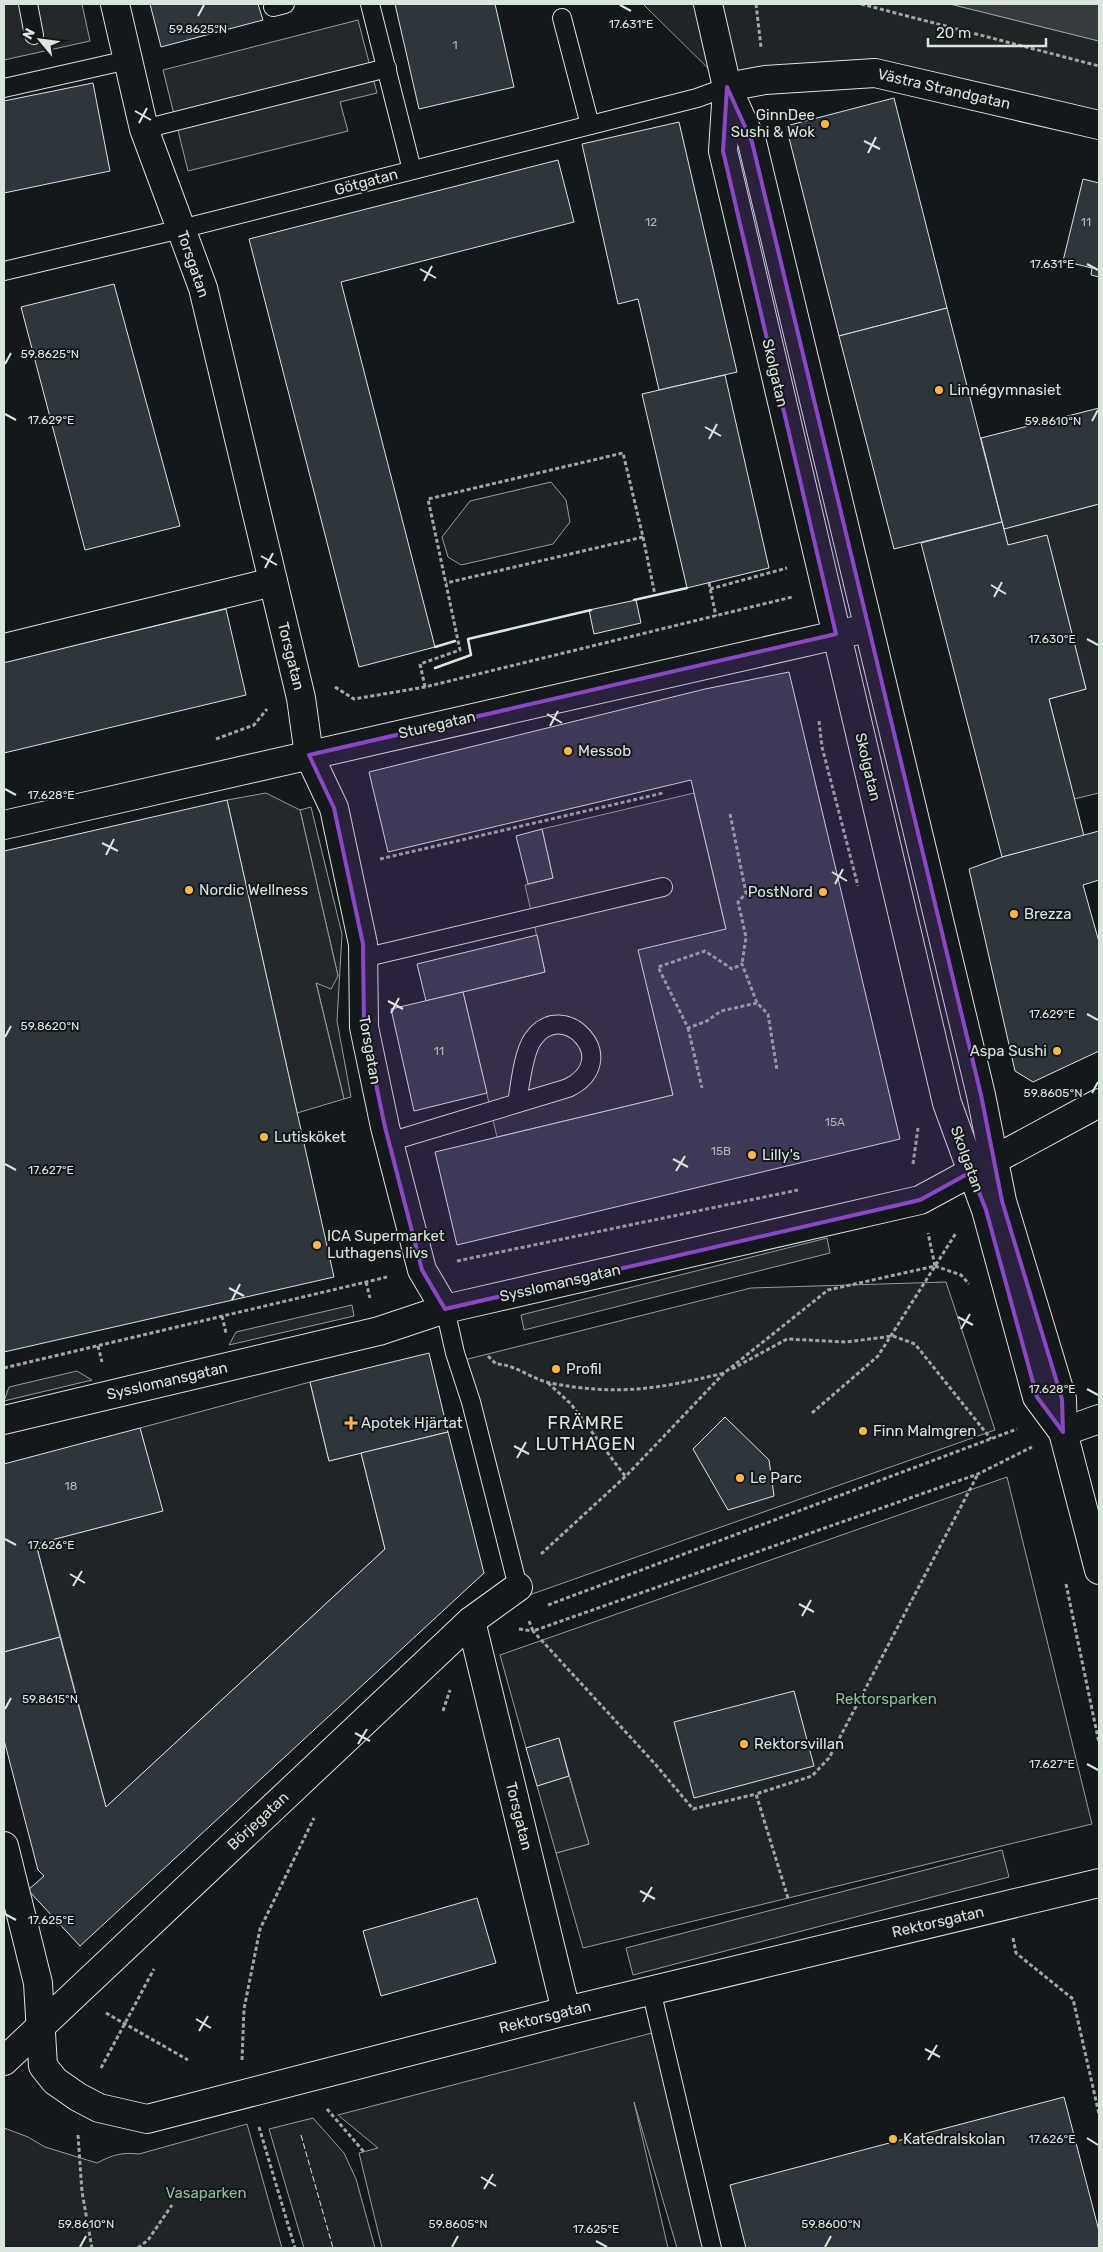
<svg xmlns="http://www.w3.org/2000/svg" width="1103" height="2252" viewBox="0 0 1103 2252" font-family="Rubik,sans-serif">
  <style>
    .green { fill: #202428; stroke: #939e99 }
    .parking { fill: #24282b; stroke: #939e99 }
    .water { fill: #363b3e; stroke: #939e99 }
    .building { fill: #2c363c; stroke: #d8e6dc }
    .lines { fill: none; stroke-linecap: round; stroke-linejoin: round }
    .service-casing { stroke: #d8e6dc; stroke-width: 20 }
    .minor-casing { stroke: #d8e6dc; stroke-width: 30 }
    .path { stroke: #9da8a2; stroke-width: 3; stroke-dasharray: 4 2.5; stroke-linecap: butt }
    .service { stroke: #14181c; stroke-width: 18 }
    .minor { stroke: #14181c; stroke-width: 28 }
    .fence { stroke: #d8e6dc; stroke-width: 1; stroke-dasharray: 6 2.5; stroke-linecap: butt }
    .wall { stroke: #d8e6dc; stroke-width: 2.5 }
    .marked { fill: #8948c3; fill-opacity: 0.2; stroke: #8948c3; stroke-width: 4; stroke-linejoin: round }
    .ticks { fill: none; stroke: #d8e6dc; stroke-width: 2 }
    .poi-dot { fill: #ffb74d; stroke: #14181c; stroke-width: 2 }
    .labels { text-anchor: middle; dominant-baseline: central; stroke-width: 4; stroke-linejoin: round; paint-order: stroke }
    .number-label { font-size: 12px; fill: #adbab4 }
    .street-label { font-size: 15px; fill: #d8e6dc; stroke: #14181c }
    .poi-label { font-size: 15px; fill: #d8e6dc; stroke: #14181c; text-anchor: start }
    .park-label { font-size: 15px; fill: #8ac095; stroke: #14181c }
    .quarter-label { font-size: 18px; letter-spacing: 1px; fill: #d8e6dc; stroke: #14181c }
    .ticks-label { font-size: 12px; text-anchor: middle; fill: #d8e6dc; stroke: #14181c; stroke-width: 4; stroke-linejoin: round; paint-order: stroke }
  </style>
  <rect width="100%" height="100%" fill="#14181c"/>
  <g class="green">
    <polygon points="643,4 950,4 1099,41 1099,125 875,73 727,87"/>
    <polygon points="551,482 566,500 570,522 553,544 461,565 448,557 442,537 470,501"/>
    <polygon points="311,807 342,934 337,1021 351,1097 344,1099 316,982 338,976 300,810"/>
    <polygon points="946,1282 995,1430 518,1599 460,1361 751,1288"/>
    <polygon points="310,1382 329,1461 361,1453 385,1549 106,1807 36,1544 162,1511 140,1428"/>
    <polygon points="1007,1477 1092,1824 583,1948 556,1853 589,1844 559,1739 526,1748 500,1655"/>
    <polygon points="652,2033 703,2248 677,2248 634,2102 668,2248 382,2248 359,2153 378,2148 338,2115"/>
    <polygon points="313,2118 344,2153 356,2179 375,2248 304,2248 269,2129"/>
    <path d="M 247,2124 L 282,2248 L 4,2248 L 4,2128 L 28,2137 L 45,2147 L 97,2163 C 112,2155 122,2152 139,2154 Z"/>
  </g>
  <g class="parking">
    <polygon points="4,4 82,4 90,41 4,60"/>
    <polygon points="358,20 377,93 340,102 348,131 188,171 163,70"/>
    <polygon points="1099,504 1099,793 1074,799 1049,699 1086,689 1047,536 1008,545 1004,529"/>
    <polygon points="266,793 300,810 338,976 331,989 316,983 344,1099 297,1113 227,800"/>
    <polygon points="694,793 726,929 648,989 673,1095 497,1137 463,992 545,972 525,885 553,878 542,829"/>
    <polygon points="827,1238 830,1253 524,1330 521,1315"/>
    <polygon points="352,1305 354,1316 229,1345 236,1332"/>
    <polygon points="77,1371 92,1380 4,1401 9,1387"/>
    <polygon points="569,1776 589,1844 556,1853 537,1786"/>
    <polygon points="1002,1850 1009,1877 633,1975 626,1948"/>
  </g>
  <polygon class="water" points="950,4 1099,4 1099,41"/>
  <g class="building">
    <polygon points="150,4 258,4 263,20 161,47"/>
    <polygon points="395,4 495,4 514,87 419,109"/>
    <polygon points="93,83 110,171 4,193 4,101"/>
    <polygon points="894,98 947,308 839,336 786,126"/>
    <polygon points="679,122 737,372 659,390 638,299 618,304 582,144"/>
    <polygon points="558,160 574,222 341,282 435,647 359,667 249,239"/>
    <polygon points="1083,179 1099,183 1099,277 1091,275 1092,268 1063,261"/>
    <polygon points="114,284 180,526 85,550 21,307"/>
    <polygon points="947,308 1002,522 894,549 839,336"/>
    <polygon points="725,375 769,568 687,588 642,394"/>
    <polygon points="1099,408 1099,504 1004,529 981,438"/>
    <polygon points="1002,522 1008,545 1047,535 1086,689 1049,699 1084,836 1002,857 921,543"/>
    <polygon points="636,600 641,623 594,634 589,610"/>
    <polygon points="226,609 246,695 4,753 4,662"/>
    <polygon points="789,672 900,1139 457,1245 435,1152 673,1095 638,950 726,929 691,780 388,852 369,772 705,689"/>
    <polygon points="227,800 334,1277 4,1352 4,851"/>
    <polygon points="542,829 553,878 528,884 516,836"/>
    <polygon points="1099,831 1099,880 1083,885 1099,942 1099,1051 1033,1082 1015,1071 969,869 1002,857"/>
    <polygon points="537,935 545,972 426,1001 417,964"/>
    <polygon points="463,992 487,1093 414,1111 391,1009"/>
    <polygon points="429,1353 448,1432 329,1461 310,1382"/>
    <polygon points="725,1417 769,1460 774,1496 728,1510 693,1449"/>
    <polygon points="140,1428 163,1511 36,1544 60,1637 4,1652 4,1464"/>
    <polygon points="448,1432 484,1573 80,1946 28,1890 44,1876 38,1870 4,1740 4,1652 60,1637 106,1807 385,1549 361,1453"/>
    <polygon points="794,1691 814,1766 694,1798 674,1722"/>
    <polygon points="559,1738 569,1776 537,1786 526,1748"/>
    <polygon points="477,1898 496,1963 381,1996 363,1931"/>
    <polygon points="1064,2097 1099,2231 1099,2248 746,2248 730,2185"/>
  </g>
  <g class="lines">
    <defs>
      <g id="service">
        <polyline points="28,4 34,35"/>
        <polyline points="370,4 412,170"/>
        <polyline points="273,7 285,4"/>
        <polyline points="562,18 590,125"/>
        <polyline points="4,88 128,60"/>
        <polyline points="144,129 387,68"/>
        <polyline points="4,271 181,229 697,98 727,87"/>
        <polyline points="363,958 663,887"/>
        <path d="M 389,1142 L 568,1088 C 625,1060 563,996 533,1039 C 523,1053 520,1086 517,1103"/>
        <polyline points="445,1309 455,1353 471,1402 518,1587"/>
        <polyline points="651,1990 712,2248"/>
      </g>
      <g id="minor">
        <polyline points="115,4 144,129 203,288 301,698 309,755 334,808 363,944 364,1027 385,1127 422,1270 445,1309"/>
        <polyline points="708,4 727,87 752,142 981,1095 1002,1201 1062,1399 1063,1432 1099,1570"/>
        <polyline points="727,87 765,80 875,73 1099,125"/>
        <polyline points="727,89 723,151 947,1103 986,1210 1037,1397 1063,1432"/>
        <polyline points="4,648 273,582"/>
        <polyline points="4,825 854,631"/>
        <polyline points="4,1420 379,1331 445,1309 920,1200 1099,1103"/>
        <polyline points="1063,1432 1099,1419"/>
        <polyline points="471,1621 566,2011"/>
        <polyline points="4,1846 38,1983 43,2066 55,2081 78,2097 99,2108 147,2119 566,2011 1099,1883"/>
        <polyline points="4,2061 471,1621 518,1587"/>
      </g>
    </defs>
    <use href="#service" class="service-casing"/>
    <use href="#minor" class="minor-casing"/>
    <g class="path">
      <polyline points="756,4 761,47"/>
      <polyline points="861,4 1099,66"/>
      <polyline points="643,537 655,595"/>
      <polyline points="709,583 716,616"/>
      <polyline points="710,589 787,568"/>
      <polyline points="335,687 354,699 425,687 792,597"/>
      <polyline points="425,687 420,664 460,650 428,499 623,453 643,537 446,583"/>
      <polyline points="819,721 822,747 858,886"/>
      <polyline points="216,739 254,725 267,709"/>
      <polyline points="730,814 746,893 738,902 746,937 742,964"/>
      <polyline points="380,859 663,793"/>
      <polyline points="757,1003 721,1011 707,1021 688,1028 658,967 705,951 732,969 742,964 757,1003 768,1014 777,1070"/>
      <polyline points="688,1028 702,1088"/>
      <polyline points="913,1164 918,1128"/>
      <polyline points="457,1261 798,1190"/>
      <polyline points="935,1266 961,1275 969,1284"/>
      <polyline points="366,1282 370,1298"/>
      <polyline points="222,1316 226,1333"/>
      <polyline points="98,1346 102,1362"/>
      <path d="M 488,1356 L 496,1364 C 515,1364 531,1379 550,1383 C 617,1396 659,1389 724,1373"/>
      <polyline points="4,1368 387,1277"/>
      <polyline points="732,1369 787,1339 846,1342 893,1336 915,1344 991,1439"/>
      <polyline points="548,1383 571,1404 625,1476"/>
      <polyline points="812,1413 878,1356 956,1233"/>
      <polyline points="541,1554 626,1476 724,1373 828,1290 935,1266 928,1233"/>
      <polyline points="1066,1584 1099,1743"/>
      <polyline points="548,1605 1017,1429"/>
      <polyline points="529,1621 533,1631 978,1474 1032,1447"/>
      <polyline points="519,1629 533,1631 656,1765 693,1809 756,1794"/>
      <polyline points="443,1711 450,1690"/>
      <polyline points="788,1898 756,1794 812,1776 829,1758 978,1474"/>
      <polyline points="1013,1938 1016,1953 1073,1999 1099,2114"/>
      <polyline points="106,2013 188,2060"/>
      <polyline points="242,2060 244,2009 260,1929 314,1818"/>
      <polyline points="101,2068 154,1969"/>
      <polyline points="327,2109 364,2152"/>
      <polyline points="259,2127 295,2248"/>
      <polyline points="78,2135 82,2192 92,2248"/>
      <polyline points="138,2248 148,2240 172,2205"/>
    </g>
    <use href="#service" class="service"/>
    <use href="#minor" class="minor"/>
    <polyline class="fence" points="301,2135 333,2248"/>
    <g class="wall">
      <polyline points="634,600 687,588"/>
      <polyline points="435,647 455,641"/>
      <polyline points="435,668 471,655 468,639 591,610"/>
    </g>
  </g>
  <path class="marked" d="M 727,87 L 752,142 L 981,1095 L 1002,1201 L 1062,1399 L 1063,1432 L 1037,1397 L 986,1210 L 971,1172 L 920,1200 L 445,1309 L 422,1270 L 385,1127 L 364,1027 L 363,944 L 334,808 L 309,755 L 836,634 L 723,151 Z"/>
  <path class="ticks" d="M 620,5 L 631,11M 198,16 L 204,5M 135,111 L 151,120M 139,123 L 147,108M 864,141 L 880,149M 868,153 L 876,137M 1087,264 L 1098,270M 420,269 L 436,278M 424,281 L 432,266M 5,364 L 11,353M 5,414 L 16,420M 1092,421 L 1098,410M 705,427 L 721,436M 709,439 L 717,424M 261,556 L 277,565M 265,568 L 273,553M 991,585 L 1006,594M 994,597 L 1002,582M 1087,639 L 1098,645M 547,714 L 562,723M 550,726 L 558,711M 5,789 L 16,795M 102,843 L 118,851M 106,855 L 114,839M 832,872 L 847,881M 835,884 L 843,869M 388,1001 L 403,1009M 391,1013 L 399,998M 1087,1014 L 1098,1020M 5,1037 L 11,1026M 1092,1093 L 1098,1082M 673,1159 L 688,1167M 5,1164 L 16,1170M 676,1171 L 685,1156M 229,1288 L 244,1296M 232,1300 L 240,1284M 958,1317 L 973,1325M 961,1329 L 970,1314M 1087,1389 L 1098,1395M 514,1446 L 529,1454M 517,1458 L 526,1442M 5,1539 L 16,1545M 70,1574 L 85,1583M 73,1586 L 82,1571M 799,1604 L 814,1612M 802,1616 L 811,1600M 5,1709 L 11,1698M 355,1733 L 370,1741M 358,1744 L 367,1729M 1087,1764 L 1098,1770M 640,1891 L 655,1899M 643,1902 L 652,1887M 5,1914 L 16,1920M 196,2019 L 211,2028M 199,2031 L 208,2016M 925,2049 L 940,2057M 928,2060 L 937,2045M 1087,2138 L 1098,2145M 481,2177 L 496,2186M 484,2189 L 493,2174M 596,2241 L 607,2247M 80,2247 L 86,2236M 452,2247 L 458,2236M 825,2247 L 831,2236"/>
  <g class="poi-dot">
    <circle cx="825" cy="124" r="5"/>
    <circle cx="939" cy="390" r="5"/>
    <circle cx="568" cy="751" r="5"/>
    <circle cx="189" cy="890" r="5"/>
    <circle cx="823" cy="892" r="5"/>
    <circle cx="1014" cy="914" r="5"/>
    <circle cx="1057" cy="1051" r="5"/>
    <circle cx="264" cy="1137" r="5"/>
    <circle cx="752" cy="1155" r="5"/>
    <circle cx="317" cy="1245" r="5"/>
    <circle cx="556" cy="1369" r="5"/>
    <path d="M348.5 1415.5h5v5h5v5h-5v5h-5v-5h-5v-5h5z"/>
    <circle cx="863" cy="1431" r="5"/>
    <circle cx="740" cy="1478" r="5"/>
    <circle cx="744" cy="1744" r="5"/>
    <circle cx="893" cy="2139" r="5"/>
  </g>
  <g class="labels">
    <g class="number-label">
      <text x="455" y="45">1</text>
      <text x="651" y="222">12</text>
      <text x="1086" y="222">11</text>
      <text x="439" y="1051">11</text>
      <text x="835" y="1122">15A</text>
      <text x="721" y="1151">15B</text>
      <text x="71" y="1486">18</text>
    </g>
    <g class="street-label">
      <text transform="translate(944 89) rotate(13)">Västra Strandgatan</text>
      <text transform="translate(366 182) rotate(-15)">Götgatan</text>
      <text transform="translate(193 264) rotate(71)">Torsgatan</text>
      <text transform="translate(775 373) rotate(77)">Skolgatan</text>
      <text transform="translate(291 656) rotate(76)">Torsgatan</text>
      <text transform="translate(437 725) rotate(-13)">Sturegatan</text>
      <text transform="translate(868 767) rotate(77)">Skolgatan</text>
      <text transform="translate(370 1050) rotate(80)">Torsgatan</text>
      <text transform="translate(967 1159) rotate(70)">Skolgatan</text>
      <text transform="translate(560 1283) rotate(-13)">Sysslomansgatan</text>
      <text transform="translate(167 1381) rotate(-13)">Sysslomansgatan</text>
      <text transform="translate(519 1816) rotate(76)">Torsgatan</text>
      <text transform="translate(258 1821) rotate(-43)">Börjegatan</text>
      <text transform="translate(938 1922) rotate(-13)">Rektorsgatan</text>
      <text transform="translate(545 2017) rotate(-14)">Rektorsgatan</text>
    </g>
    <g class="poi-label">
      <text x="815" y="115" text-anchor="end">GinnDee<tspan x="815" dy="17">Sushi &amp; Wok</tspan></text>
      <text x="949" y="390">Linnégymnasiet</text>
      <text x="578" y="751">Messob</text>
      <text x="199" y="890">Nordic Wellness</text>
      <text x="813" y="892" text-anchor="end">PostNord</text>
      <text x="1024" y="914">Brezza</text>
      <text x="1047" y="1051" text-anchor="end">Aspa Sushi</text>
      <text x="274" y="1137">Lutisköket</text>
      <text x="762" y="1155">Lilly's</text>
      <text x="327" y="1236">ICA Supermarket<tspan x="327" dy="17">Luthagens livs</tspan></text>
      <text x="566" y="1369">Profil</text>
      <text x="361" y="1423">Apotek Hjärtat</text>
      <text x="873" y="1431">Finn Malmgren</text>
      <text x="750" y="1478">Le Parc</text>
      <text x="754" y="1744">Rektorsvillan</text>
      <text x="903" y="2139">Katedralskolan</text>
    </g>
    <g class="park-label">
      <text x="886" y="1699">Rektorsparken</text>
      <text x="206" y="2193">Vasaparken</text>
    </g>
    <g class="quarter-label">
      <text x="586" y="1423">FRÄMRE<tspan x="586" dy="21">LUTHAGEN</tspan></text>
    </g>
  </g>
  <g class="ticks-label">
    <text x="631" y="28">17.631°E</text>
    <text x="198" y="33">59.8625°N</text>
    <text x="1052" y="268">17.631°E</text>
    <text x="50" y="358">59.8625°N</text>
    <text x="51" y="424">17.629°E</text>
    <text x="1053" y="425">59.8610°N</text>
    <text x="1052" y="643">17.630°E</text>
    <text x="51" y="799">17.628°E</text>
    <text x="1052" y="1018">17.629°E</text>
    <text x="50" y="1030">59.8620°N</text>
    <text x="1053" y="1097">59.8605°N</text>
    <text x="51" y="1174">17.627°E</text>
    <text x="1052" y="1393">17.628°E</text>
    <text x="51" y="1549">17.626°E</text>
    <text x="50" y="1703">59.8615°N</text>
    <text x="1052" y="1768">17.627°E</text>
    <text x="51" y="1924">17.625°E</text>
    <text x="1052" y="2143">17.626°E</text>
    <text x="86" y="2228">59.8610°N</text>
    <text x="458" y="2228">59.8605°N</text>
    <text x="831" y="2228">59.8600°N</text>
    <text x="596" y="2233">17.625°E</text>
  </g>
  <rect width="1103" height="2252" fill="none" stroke="#d8e6dc" stroke-width="10"/>
  <g transform="translate(40 40) rotate(299)" stroke="#14181c" stroke-width="4" paint-order="stroke">
  <path d="M0-4L9 19L0 12L-9 19Z" fill="#d8e6dc"/>
  <text y="-8" font-size="14" font-weight="bold" text-anchor="middle" fill="#d8e6dc">N</text>
  </g>
  <path d="M928 38v8h118v-8" fill="none" stroke="#d8e6dc" stroke-width="2.5"/>
  <text x="936" y="38" font-size="15" fill="#d8e6dc" stroke="#14181c" stroke-width="4" paint-order="stroke">20 m</text>
</svg>
